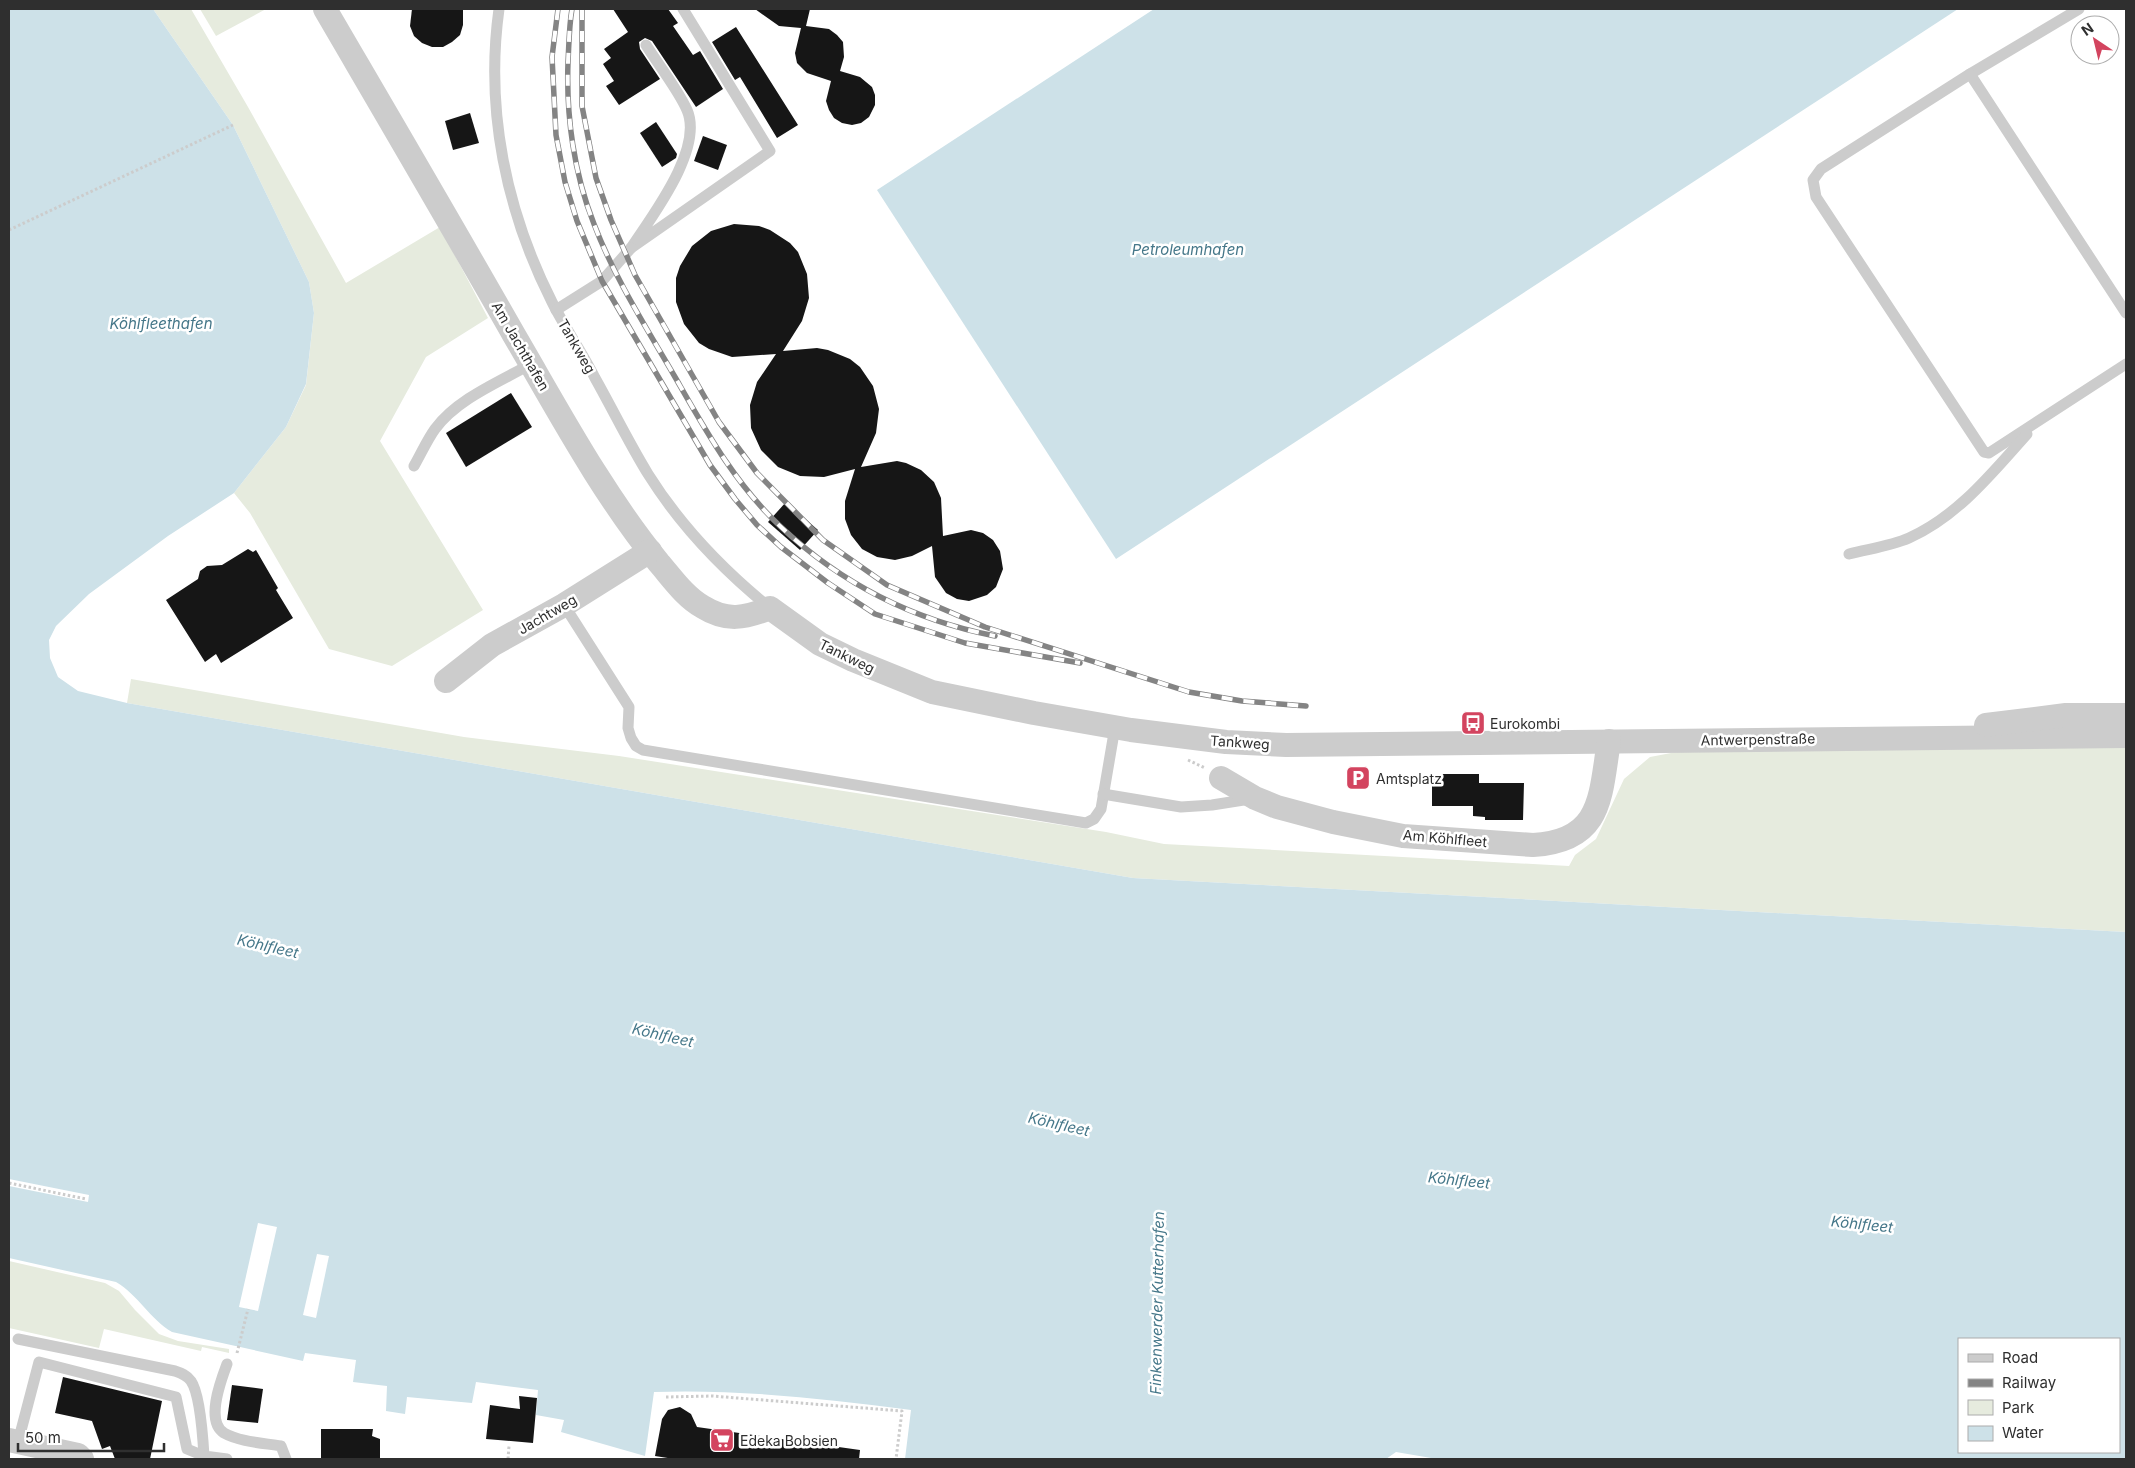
<svg xmlns="http://www.w3.org/2000/svg" width="2135" height="1468" viewBox="0 0 2135 1468" font-family="Inter,sans-serif">
  <style>
    .green { fill: #e6ebde }
    .water { fill: #cde1e8; fill-rule: evenodd }
    .pier { fill: #fff }
    .building { fill: #161616 }
    .lines { fill: none; stroke-linecap: round; stroke-linejoin: round }
    .path { stroke: #ccc; stroke-width: 3; stroke-dasharray: 2.5 2.5; stroke-linecap: butt }
    .lane { stroke: #ccc; stroke-width: 11 }
    .street { stroke: #ccc; stroke-width: 24 }
    .rail-casing { stroke: #848484; stroke-width: 5.5 }
    .rail { stroke: #fff; stroke-width: 4; stroke-dasharray: 11; stroke-linecap: butt }
    .labels { text-anchor: middle; dominant-baseline: central; stroke-width: 5; stroke-linejoin: round; paint-order: stroke }
    .street-label { font-size: 14px; fill: #2f2f2f; stroke: #fff }
    .poi-label { font-size: 14px; fill: #2f2f2f; stroke: #fff; text-anchor: start }
    .water-label { font-size: 15px; font-style: italic; fill: #457789; stroke: #fff }
  </style>
  <rect width="100%" height="100%" fill="#fff"/>
  <g class="green">
    <polygon points="153,9 191,9 248,107 346,283 440,227 488,318 426,357 380,441 483,610 392,666 329,649 250,513 234,493 286,427 306,385 314,313 309,282 233,125"/>
    <polygon points="200,9 266,9 216,36"/>
    <polygon points="131,679 464,737 619,756 1106,832 1164,844 1569,866 1575,855 1596,839 1624,779 1650,757 1703,747 2126,745 2126,932 1133,878 127,703"/>
    <polygon points="9,1261 105,1283 119,1291 135,1310 159,1334 178,1341 229,1349 229,1353 202,1347 201,1351 104,1329 99,1348 9,1328"/>
  </g>
  <g class="water">
    <path d="M 9,9 L 153,9 L 233,125 L 309,282 L 314,313 L 306,384 L 286,427 L 234,493 L 168,536 L 89,594 L 56,626 L 49,640 L 50,658 L 58,677 L 78,691 L 127,703 L 1133,878 L 2126,932 L 2126,1459 L 1437,1459 L 1396,1452 L 1386,1459 L 905,1459 L 911,1410 C 826,1399 740,1389 654,1392 L 645,1456 L 561,1432 L 564,1420 L 536,1415 L 538,1390 L 476,1382 L 472,1403 L 407,1397 L 405,1414 L 386,1411 L 387,1386 L 353,1382 L 356,1360 L 305,1353 L 303,1361 L 172,1332 C 150,1319 138,1295 116,1282 L 9,1258 ZM 1959,1339 L 2119,1339 L 2119,1452 L 1959,1452 Z"/>
    <polygon points="1154,9 1958,9 1116,559 877,190"/>
  </g>
  <g class="pier">
    <polygon points="9,1179 89,1195 88,1202 9,1186"/>
    <polygon points="258,1223 277,1227 258,1311 239,1307"/>
    <polygon points="317,1254 329,1256 316,1318 303,1315"/>
  </g>
  <g class="building">
    <polygon points="412,9 463,9 463,25 460,35 452,42 443,47 432,47 422,43 414,36 410,26"/>
    <polygon points="613,9 668,9 678,23 673,26 693,55 700,51 723,89 696,107 652,41 645,38 639,42 640,49 660,79 619,105 606,86 614,81 603,64 611,58 604,49 628,32"/>
    <polygon points="755,9 810,9 806,26 829,29 837,35 843,42 844,57 840,71 860,77 872,87 875,95 875,105 869,117 861,123 852,125 842,123 834,118 829,110 826,101 831,81 807,73 797,63 795,53 801,28 779,26"/>
    <polygon points="736,27 798,125 777,138 740,77 735,80 712,42"/>
    <polygon points="470,113 479,143 453,150 445,121"/>
    <polygon points="656,122 677,154 676,158 662,167 640,133"/>
    <polygon points="703,136 727,145 718,170 694,161"/>
    <polygon points="734,224 759,226 770,230 790,243 798,252 807,274 809,298 802,321 783,351 817,348 828,350 850,359 860,367 873,386 879,409 876,433 861,467 897,461 906,463 921,470 934,482 941,498 943,536 971,530 983,533 993,540 1000,551 1003,569 996,587 987,595 969,601 957,599 946,593 935,577 932,546 912,556 895,560 877,557 862,549 851,535 845,519 845,501 855,469 824,477 800,476 778,467 761,450 751,428 750,405 757,382 776,354 732,357 709,349 699,343 684,324 676,302 676,278 680,266 692,246 711,231"/>
    <polygon points="511,393 532,427 466,467 446,433"/>
    <polygon points="786,502 818,530 800,550 768,522"/>
    <polygon points="248,549 253,552 256,550 278,588 276,590 293,618 221,663 216,654 205,662 166,600 198,579 200,571 207,566 222,565"/>
    <polygon points="1432,774 1479,774 1479,783 1524,783 1523,820 1485,820 1485,817 1473,816 1473,806 1432,806"/>
    <polygon points="63,1377 162,1401 150,1459 115,1459 110,1446 102,1449 92,1421 55,1413"/>
    <polygon points="232,1385 263,1389 258,1423 227,1420"/>
    <polygon points="519,1396 537,1398 533,1443 486,1439 490,1405 520,1409"/>
    <polygon points="680,1407 691,1414 697,1427 860,1450 859,1459 674,1459 655,1456 662,1419 668,1410"/>
    <polygon points="321,1429 373,1429 372,1436 380,1439 380,1459 321,1459"/>
  </g>
  <g class="lines">
    <g class="path">
      <polyline points="9,230 233,125"/>
      <polyline points="1188,760 1205,768"/>
      <polyline points="9,1183 86,1199"/>
      <polyline points="237,1353 248,1309"/>
      <polyline points="666,1397 712,1396 902,1411 896,1459"/>
      <polyline points="508,1459 509,1446"/>
    </g>
    <g class="lane">
      <path d="M 499,9 C 485,110 506,211 552,302 C 565,328 582,352 595,378 C 613,410 629,443 648,474 C 680,525 723,570 770,608"/>
      <polyline points="2079,9 1970,74 1821,169 1813,180 1816,197 1984,452 1989,453 2126,364"/>
      <path d="M 646,45 C 658,64 679,91 687,110 C 704,149 652,216 631,248 L 770,151 L 683,9"/>
      <polyline points="1970,74 2126,313"/>
      <polyline points="556,310 602,281 631,248"/>
      <path d="M 414,466 C 421,454 427,440 435,429 C 457,399 499,382 531,364"/>
      <path d="M 1849,554 C 1868,549 1891,546 1909,538 C 1958,516 1992,473 2027,434"/>
      <polyline points="564,605 629,707 628,728 631,738 636,746 643,750 1086,823 1094,819 1101,809 1115,727"/>
      <polyline points="1103,794 1181,807 1212,805 1250,799"/>
      <path d="M 18,1339 L 175,1371 C 181,1373 187,1375 191,1381 C 200,1394 203,1439 204,1456 L 227,1459"/>
      <path d="M 227,1364 C 221,1380 205,1421 224,1433 C 240,1442 263,1443 281,1446 L 286,1459"/>
      <polyline points="18,1442 39,1362 176,1397 187,1449 204,1456 201,1459"/>
    </g>
    <g class="street">
      <path d="M 325,9 C 388,117 452,226 514,335 C 559,412 602,493 659,563 C 672,578 685,597 703,607 C 727,622 745,618 770,608 L 820,644 L 853,660 L 932,692 L 1034,713 L 1131,730 L 1226,742 L 1286,745 L 2126,736"/>
      <polyline points="446,681 492,645 564,605 650,551"/>
      <polyline points="1986,725 2066,715 2126,715"/>
      <path d="M 1221,778 L 1255,798 L 1277,807 L 1333,822 L 1403,836 L 1533,845 C 1603,841 1600,796 1609,741"/>
      <polyline points="9,1440 78,1455 82,1459"/>
    </g>
    <defs>
      <g id="rail">
        <polyline points="558,9 552,57 556,135 565,182 577,221 602,281 710,465 735,499 757,525 781,547 828,583 875,614 965,643 1080,663"/>
        <path d="M 572,9 C 569,26 569,44 568,62 C 566,116 574,174 594,224 C 614,277 646,327 675,377 C 706,431 735,484 781,527 C 842,584 913,620 995,636"/>
        <polyline points="582,9 582,106 596,178 611,220 635,275 719,422 757,473 823,540 887,585 985,627 1189,692 1242,701 1306,706"/>
      </g>
    </defs>
    <use href="#rail" class="rail-casing"/>
    <use href="#rail" class="rail"/>
  </g>
  <defs>
    <symbol id="bus-square" viewBox="-11 -11 22 22"><rect x="-9" y="-9" width="18" height="18" rx="4" fill="#d3445f" stroke="#fff"/><path d="M-5-6H5V4H4V6H2V4H-2V6H-4V4H-5ZM-3.5-4V0h7V-4ZM-3.5 1.2v1.5H-2V1.2ZM2 1.2v1.5H3.5V1.2Z" fill="#fff"/></symbol>
    <symbol id="parking-square" viewBox="-11 -11 22 22"><rect x="-9" y="-9" width="18" height="18" rx="4" fill="#d3445f" stroke="#fff"/><path d="M-3.5-5.5H1a3.5 3.5 0 0 1 0 7H-1V5.5H-3.5ZM-1-3.4V-.6H.8a1.4 1.4 0 0 0 0-2.8Z" fill="#fff"/></symbol>
    <symbol id="supermarket-square" viewBox="-11 -11 22 22"><rect x="-9" y="-9" width="18" height="18" rx="4" fill="#d3445f" stroke="#fff"/><path d="M-6-5.5h2.5l.6 2H6L4.5 2H-2.5L-4.4-4H-6ZM-1.5 3.2a1.3 1.3 0 1 0 .1 0ZM3 3.2a1.3 1.3 0 1 0 .1 0Z" fill="#fff"/></symbol>
  </defs>
  <g fill-rule="evenodd">
    <use href="#bus-square" x="1459" y="709" width="28" height="28"/>
    <use href="#parking-square" x="1344" y="764" width="28" height="28"/>
    <use href="#supermarket-square" x="708" y="1426" width="28" height="28"/>
  </g>
  <g class="labels">
    <g class="street-label">
      <text transform="translate(521 346) rotate(60)">Am Jachthafen</text>
      <text transform="translate(577 346) rotate(60)">Tankweg</text>
      <text transform="translate(547 614) rotate(-30)">Jachtweg</text>
      <text transform="translate(847 656) rotate(26)">Tankweg</text>
      <text transform="translate(1758 739) rotate(-1)">Antwerpenstraße</text>
      <text transform="translate(1240 742) rotate(4)">Tankweg</text>
      <text transform="translate(1445 838) rotate(5)">Am Köhlfleet</text>
    </g>
    <g class="poi-label">
      <text x="1490" y="723">Eurokombi</text>
      <text x="1376" y="778">Amtsplatz</text>
      <text x="740" y="1440">Edeka Bobsien</text>
    </g>
    <g class="water-label">
      <text x="1188" y="249">Petroleumhafen</text>
      <text x="161" y="323">Köhlfleethafen</text>
      <text transform="translate(268 946) rotate(13)">Köhlfleet</text>
      <text transform="translate(663 1035) rotate(13)">Köhlfleet</text>
      <text transform="translate(1059 1124) rotate(13)">Köhlfleet</text>
      <text transform="translate(1459 1180) rotate(6)">Köhlfleet</text>
      <text transform="translate(1862 1224) rotate(6)">Köhlfleet</text>
      <text transform="translate(1157 1303) rotate(-89)">Finkenwerder Kutterhafen</text>
    </g>
  </g>
  <rect width="2135" height="1468" fill="none" stroke="#2f2f2f" stroke-width="20"/>
  <rect x="1958" y="1338" width="162" height="115" fill="#ffffff" stroke="#acacac"/>
  <rect x="1968" y="1354" width="25" height="8" fill="#cccccc" stroke="#acacac"/>
  <text x="2002" y="1363" font-size="15" fill="#2f2f2f">Road</text>
  <rect x="1968" y="1379" width="25" height="8" fill="#848484" stroke="#acacac"/>
  <text x="2002" y="1388" font-size="15" fill="#2f2f2f">Railway</text>
  <rect x="1968" y="1400" width="25" height="15" fill="#e6ebde" stroke="#acacac"/>
  <text x="2002" y="1413" font-size="15" fill="#2f2f2f">Park</text>
  <rect x="1968" y="1426" width="25" height="15" fill="#cde1e8" stroke="#acacac"/>
  <text x="2002" y="1438" font-size="15" fill="#2f2f2f">Water</text>
  <g transform="translate(2095 40) rotate(325)"><circle r="24" fill="#ffffff" stroke="#acacac"/>
  <path d="M0-4L9 19L0 12L-9 19Z" fill="#d3445f"/>
  <text y="-8" font-size="14" font-weight="bold" text-anchor="middle" fill="#2f2f2f">N</text>
  </g>
  <path d="M18 1443v8h146v-8" fill="none" stroke="#2f2f2f" stroke-width="2.5"/>
  <text x="25" y="1443" font-size="15" fill="#2f2f2f" stroke="#ffffff" stroke-width="4" paint-order="stroke">50 m</text>
</svg>
